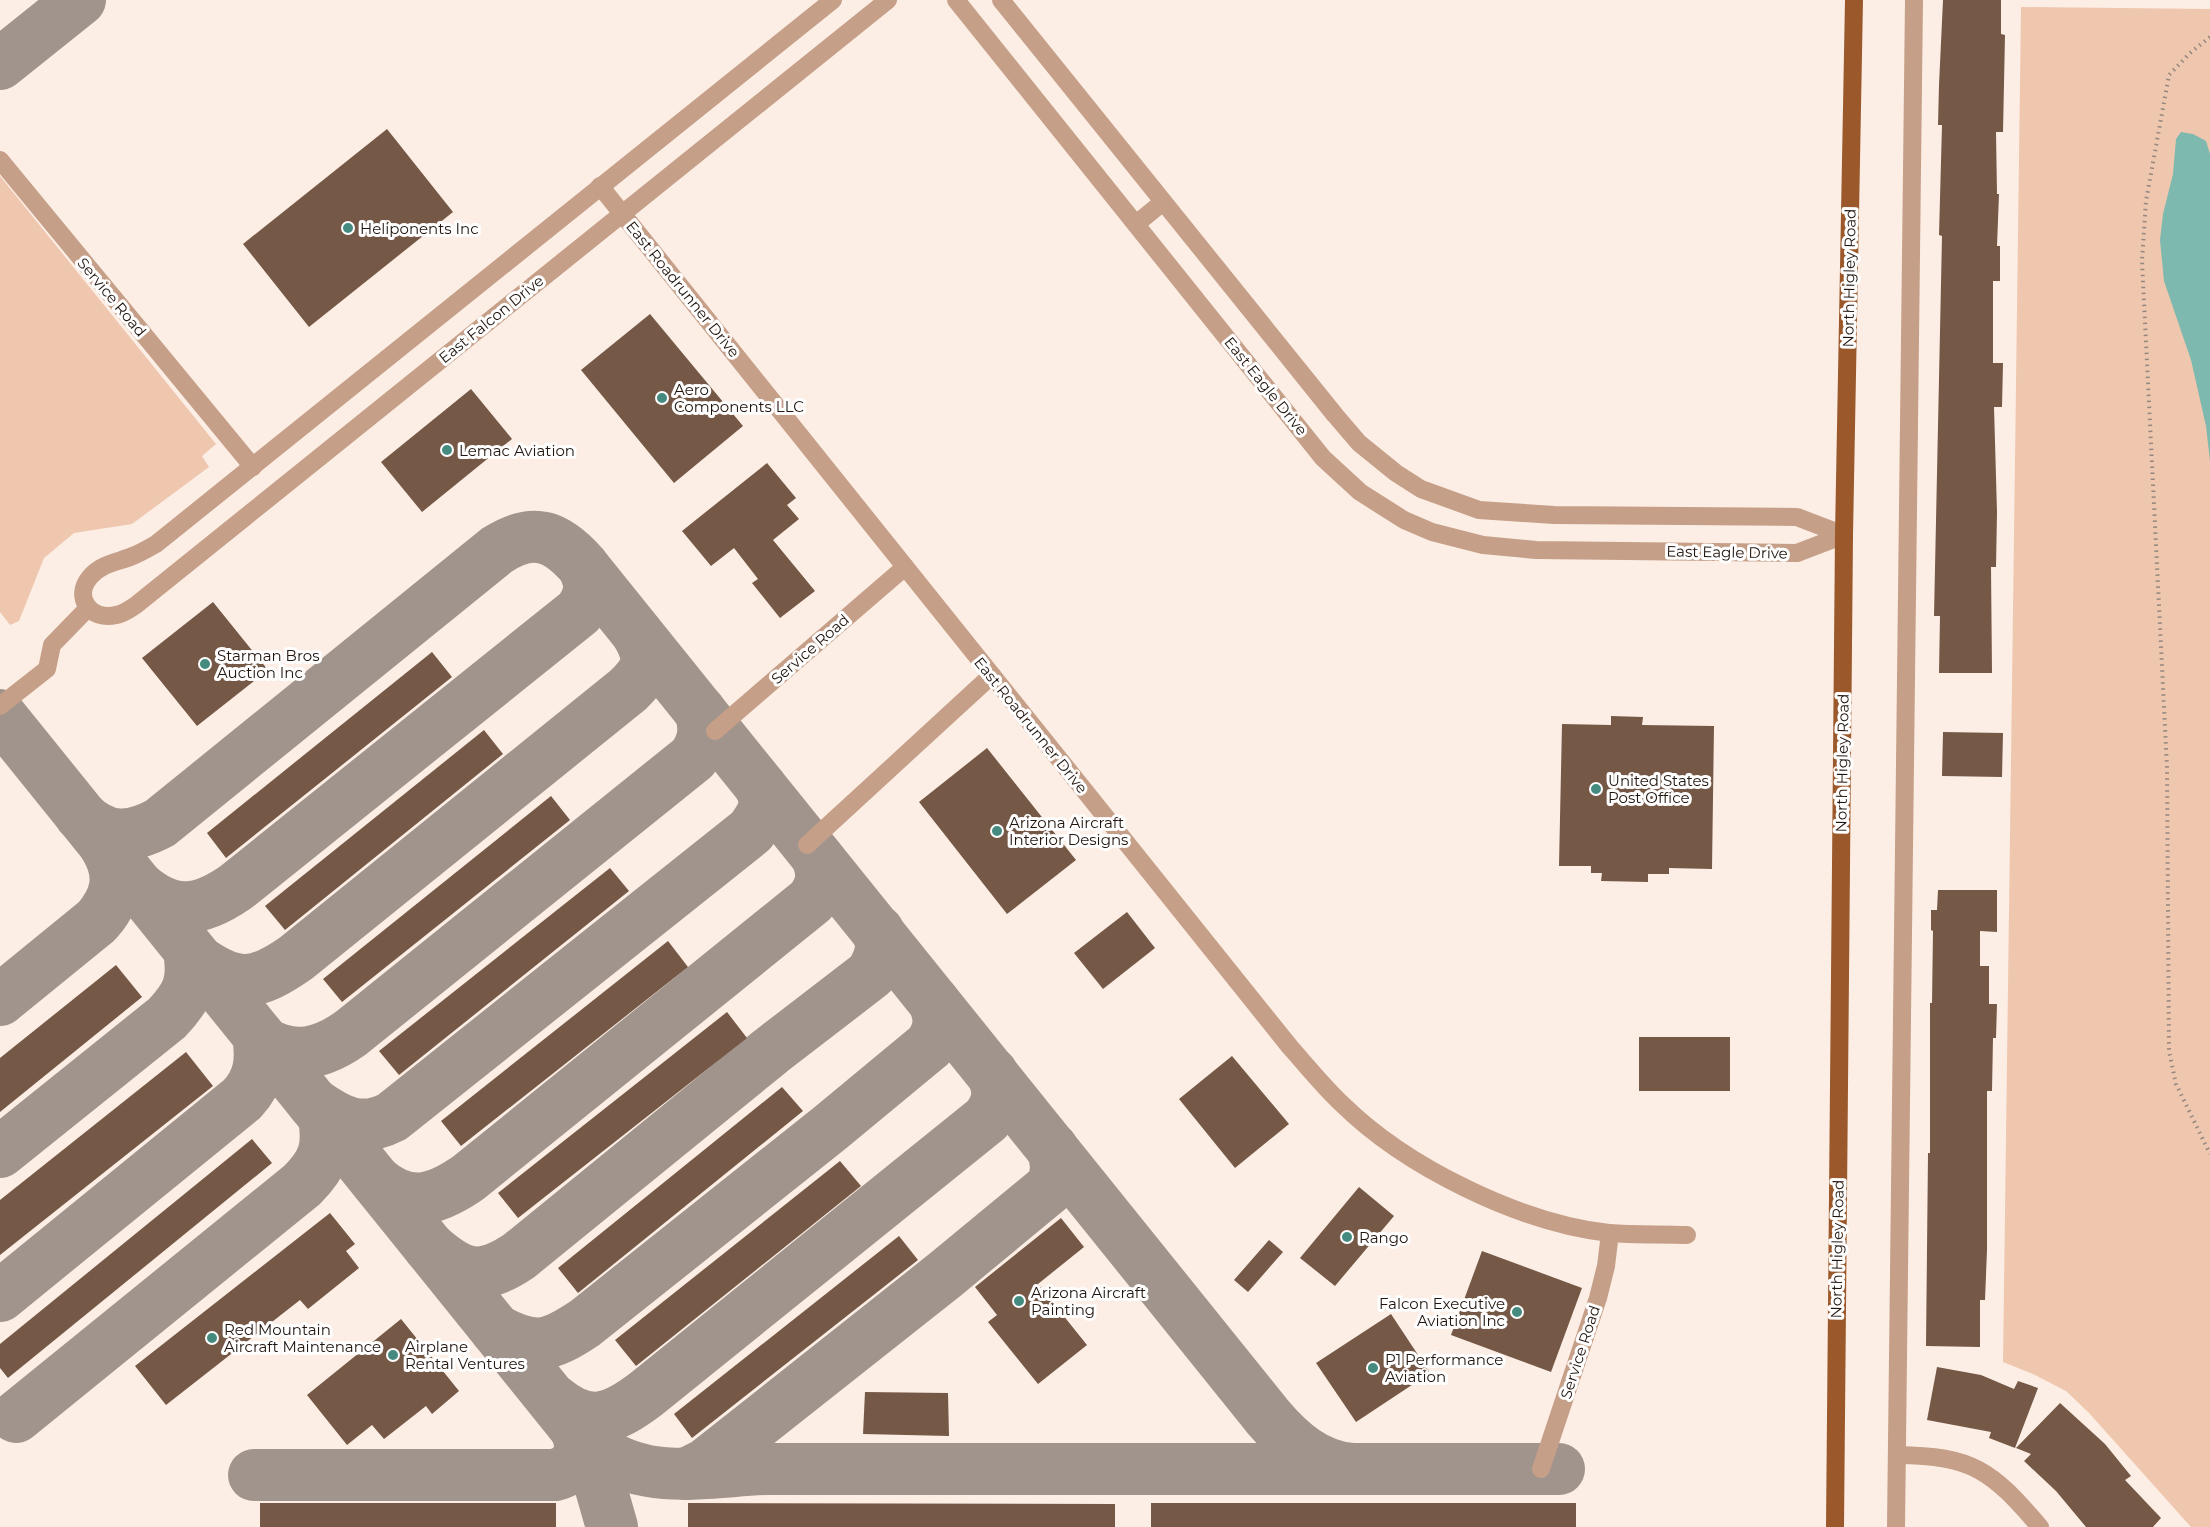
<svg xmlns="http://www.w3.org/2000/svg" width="2210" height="1527" viewBox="0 0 2210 1527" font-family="Montserrat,sans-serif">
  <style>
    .green { fill: #efc7af }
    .water { fill: #7db9ae }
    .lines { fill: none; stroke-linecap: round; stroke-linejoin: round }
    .taxiway { stroke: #a1948c; stroke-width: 52 }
    .building { fill: #755846 }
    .path { stroke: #94877f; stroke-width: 4; stroke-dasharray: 1.5 4.5; stroke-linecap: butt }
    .minor { stroke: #c59f88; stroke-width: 18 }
    .major { stroke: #9a582b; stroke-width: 18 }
    .poi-dot { fill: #458a7f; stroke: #fefefe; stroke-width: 2 }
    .labels { text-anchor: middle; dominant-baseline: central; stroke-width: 6; stroke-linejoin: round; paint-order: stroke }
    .poi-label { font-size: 15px; fill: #20140d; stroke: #fefefe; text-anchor: start }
    .street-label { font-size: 15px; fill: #20140d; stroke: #fefefe }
  </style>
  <rect width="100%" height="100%" fill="#fceee5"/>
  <g class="green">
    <polygon points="2021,7 2210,9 2210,1527 2191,1527 2089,1413 2066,1391 2035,1375 2003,1362"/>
    <polygon points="0,176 216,444 202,456 209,467 132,524 74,533 44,558 19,621 10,625 0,612"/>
  </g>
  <polygon class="water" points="2181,132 2193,134 2206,141 2210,154 2210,461 2206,426 2191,360 2164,281 2160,240 2163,214 2173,174 2176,139"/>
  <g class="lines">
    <g class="taxiway">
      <polyline points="0,64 80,0"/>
      <polyline points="0,715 575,1428 592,1457 612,1527"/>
      <path d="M 81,816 C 107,840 130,839 160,823 L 497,550 C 533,527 556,535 583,566 L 1268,1417 C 1290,1443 1316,1466 1352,1469"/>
      <path d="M 139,887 C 173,916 200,912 236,887 L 579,612 C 591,596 592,584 583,566"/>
      <path d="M 197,960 C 237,988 256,986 296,958 L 628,690 C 648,670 652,660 638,635"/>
      <path d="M 0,1000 L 97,921 C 118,897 122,874 105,846"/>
      <path d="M 263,1042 C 294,1061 323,1053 351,1033 L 693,758 C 704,742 706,729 700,711"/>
      <path d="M 313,1103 C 340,1122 361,1133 392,1117 L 751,831 C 763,815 769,805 760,786"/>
      <path d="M 0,1152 L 167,1018 C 189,995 194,981 189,950"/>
      <path d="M 376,1181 C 409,1209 436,1200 468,1178 L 811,901 C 822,886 824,875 817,857"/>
      <path d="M 429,1247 C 462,1276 480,1282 519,1256 L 771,1051 L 871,974 C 880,959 884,948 878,931"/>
      <path d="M 0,1296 L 242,1099 C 260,1080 262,1060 258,1035"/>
      <path d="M 496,1330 C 535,1351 549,1347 585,1323 L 830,1128 L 929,1046 C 940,1031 941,1019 934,1002"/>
      <path d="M 554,1400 C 589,1429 613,1419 646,1394 L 987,1119 C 999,1103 1000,1091 992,1073"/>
      <path d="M 16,1417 L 302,1185 C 324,1163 329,1148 324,1117"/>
      <path d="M 576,1429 C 627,1490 696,1472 766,1469 L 1559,1469"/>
      <path d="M 686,1474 L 706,1464 L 946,1274 L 1050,1188 C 1058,1175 1057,1162 1052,1148"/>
      <path d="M 254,1475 L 555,1475 C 578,1469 586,1449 575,1428"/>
    </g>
  </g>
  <g class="building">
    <polygon points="1943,0 2001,0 2001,34 2005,35 2003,132 1996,132 1997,194 1999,194 1997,246 2000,246 2000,281 1993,281 1993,363 2003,363 2002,407 1994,407 1997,512 1996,567 1991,567 1992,673 1939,673 1940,616 1934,616 1942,236 1939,235 1942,125 1938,125 1939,85"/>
    <polygon points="387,129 453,212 309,327 243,244"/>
    <polygon points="650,314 743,426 674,483 581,370"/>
    <polygon points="471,389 512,439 422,512 381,462"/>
    <polygon points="767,463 796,498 787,505 799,519 773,540 815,591 780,618 752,583 758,579 734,548 711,566 682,531"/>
    <polygon points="213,602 268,670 197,726 142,658"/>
    <polygon points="432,652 452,677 226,858 207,833"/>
    <polygon points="1611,716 1643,717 1642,725 1714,726 1712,869 1669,868 1669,874 1648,874 1648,882 1601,881 1602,873 1591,873 1591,866 1559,866 1562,724 1611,725"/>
    <polygon points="484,730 503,754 285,930 265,906"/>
    <polygon points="1943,732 2003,733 2002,777 1942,776"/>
    <polygon points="987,748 1076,860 1007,914 919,802"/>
    <polygon points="551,796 570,820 342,1002 323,979"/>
    <polygon points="610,868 629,891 399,1075 379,1051"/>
    <polygon points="1938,890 1997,890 1997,932 1980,931 1980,966 1989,966 1989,1004 1997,1004 1996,1038 1993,1038 1992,1091 1987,1091 1987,1250 1985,1300 1980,1300 1980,1347 1926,1346 1928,1153 1930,1153 1930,1003 1932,1003 1933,931 1931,930 1931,910 1937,910"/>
    <polygon points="1127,912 1155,948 1103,989 1074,953"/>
    <polygon points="668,941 688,967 461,1146 441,1121"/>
    <polygon points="116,965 142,997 0,1112 0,1058"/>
    <polygon points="727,1012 747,1038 518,1218 498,1193"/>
    <rect x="1639" y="1037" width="91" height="54"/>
    <polygon points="186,1052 213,1086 0,1255 0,1200"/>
    <polygon points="1232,1056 1289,1124 1235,1168 1179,1099"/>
    <polygon points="782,1087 803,1111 578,1293 558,1268"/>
    <polygon points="252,1139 272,1163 8,1378 0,1368 0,1344"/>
    <polygon points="840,1161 861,1186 636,1366 615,1340"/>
    <polygon points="1359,1187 1394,1216 1335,1286 1300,1258"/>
    <polygon points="330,1213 355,1244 346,1251 359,1268 308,1309 300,1300 166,1405 135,1366"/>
    <polygon points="1061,1218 1084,1247 1038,1284 1087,1345 1038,1384 988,1322 997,1315 975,1287"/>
    <polygon points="899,1236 918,1260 692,1438 674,1414"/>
    <polygon points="1269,1240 1283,1252 1248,1292 1234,1280"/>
    <polygon points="1482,1251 1582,1288 1551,1372 1451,1335"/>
    <polygon points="1391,1314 1430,1373 1356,1422 1316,1363"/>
    <polygon points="401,1319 459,1391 432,1414 426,1406 384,1439 372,1425 347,1445 307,1395"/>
    <polygon points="1937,1367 1981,1375 2014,1389 2018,1381 2038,1388 2015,1448 1989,1438 1991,1432 1927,1420"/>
    <polygon points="865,1392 948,1393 949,1436 863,1434"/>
    <polygon points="2060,1403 2105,1444 2131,1476 2125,1480 2161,1518 2153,1527 2086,1527 2056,1491 2024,1461 2031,1454 2016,1448"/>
    <rect x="260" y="1503" width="296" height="24"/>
    <polygon points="688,1503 1115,1504 1115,1527 688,1527"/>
    <rect x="1151" y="1503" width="425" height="24"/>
  </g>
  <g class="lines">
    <polyline class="path" points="2210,37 2190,53 2169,75 2146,201 2142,261 2167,768 2169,1051 2176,1084 2210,1154"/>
    <g class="minor">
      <path d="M 833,0 L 156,544 C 149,548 142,552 135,555 C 120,562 101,563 90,577 C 73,597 90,621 116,615 C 123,614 130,609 136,605 L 888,0"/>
      <polyline points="956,0 1323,458 1360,492 1404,520 1432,532 1483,545 1536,550 1797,553 1844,535"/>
      <polyline points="1001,0 1335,415 1359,443 1396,473 1421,489 1479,510 1554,515 1797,517 1844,535"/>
      <polyline points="0,160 253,467"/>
      <path d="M 600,186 L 1290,1047 C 1307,1066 1323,1086 1342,1104 C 1406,1167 1520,1223 1609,1233 C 1635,1235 1661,1234 1687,1235"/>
      <polyline points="1136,224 1163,202"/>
      <polyline points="0,706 47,669 52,645 87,609"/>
      <polyline points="715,731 905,567"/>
      <polyline points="807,845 992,675"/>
      <path d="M 1897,1455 C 1973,1456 1991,1470 2040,1527"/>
      <polyline points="1541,1469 1598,1298 1606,1266 1610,1233"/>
      <polyline points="1896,1527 1914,0"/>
    </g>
    <polyline class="major" points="1835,1527 1844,535 1854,0"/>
  </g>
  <g class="poi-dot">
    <circle cx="348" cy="228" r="6"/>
    <circle cx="662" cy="398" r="6"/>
    <circle cx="447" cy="450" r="6"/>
    <circle cx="205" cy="664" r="6"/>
    <circle cx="1596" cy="789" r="6"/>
    <circle cx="997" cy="831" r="6"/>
    <circle cx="1347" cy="1237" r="6"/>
    <circle cx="1019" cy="1301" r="6"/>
    <circle cx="1517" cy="1312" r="6"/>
    <circle cx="212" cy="1338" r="6"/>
    <circle cx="393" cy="1355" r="6"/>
    <circle cx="1373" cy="1368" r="6"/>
  </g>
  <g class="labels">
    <g class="poi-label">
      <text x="360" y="228">Heliponents Inc</text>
      <text x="674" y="389">Aero<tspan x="674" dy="17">Components LLC</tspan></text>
      <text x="459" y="450">Lemac Aviation</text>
      <text x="217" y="655">Starman Bros<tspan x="217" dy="17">Auction Inc</tspan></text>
      <text x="1608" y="780">United States<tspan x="1608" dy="17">Post Office</tspan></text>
      <text x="1009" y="822">Arizona Aircraft<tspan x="1009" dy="17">Interior Designs</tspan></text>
      <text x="1359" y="1237">Rango</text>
      <text x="1031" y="1292">Arizona Aircraft<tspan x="1031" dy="17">Painting</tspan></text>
      <text x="1505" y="1303" text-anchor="end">Falcon Executive<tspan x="1505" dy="17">Aviation Inc</tspan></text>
      <text x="224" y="1329">Red Mountain<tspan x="224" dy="17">Aircraft Maintenance</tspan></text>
      <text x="405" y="1346">Airplane<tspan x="405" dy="17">Rental Ventures</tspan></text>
      <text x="1385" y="1359">P1 Performance<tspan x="1385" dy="17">Aviation</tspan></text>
    </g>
    <g class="street-label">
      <text transform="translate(1849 278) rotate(-89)">North Higley Road</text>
      <text transform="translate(683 289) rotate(51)">East Roadrunner Drive</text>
      <text transform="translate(112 297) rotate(50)">Service Road</text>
      <text transform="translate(491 319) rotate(-39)">East Falcon Drive</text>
      <text transform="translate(1266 386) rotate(51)">East Eagle Drive</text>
      <text transform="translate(1727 552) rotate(1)">East Eagle Drive</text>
      <text transform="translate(810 649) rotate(-41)">Service Road</text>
      <text transform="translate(1031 725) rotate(51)">East Roadrunner Drive</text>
      <text transform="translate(1842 763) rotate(-89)">North Higley Road</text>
      <text transform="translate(1837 1249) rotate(-89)">North Higley Road</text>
      <text transform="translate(1580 1352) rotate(-72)">Service Road</text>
    </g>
  </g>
</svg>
